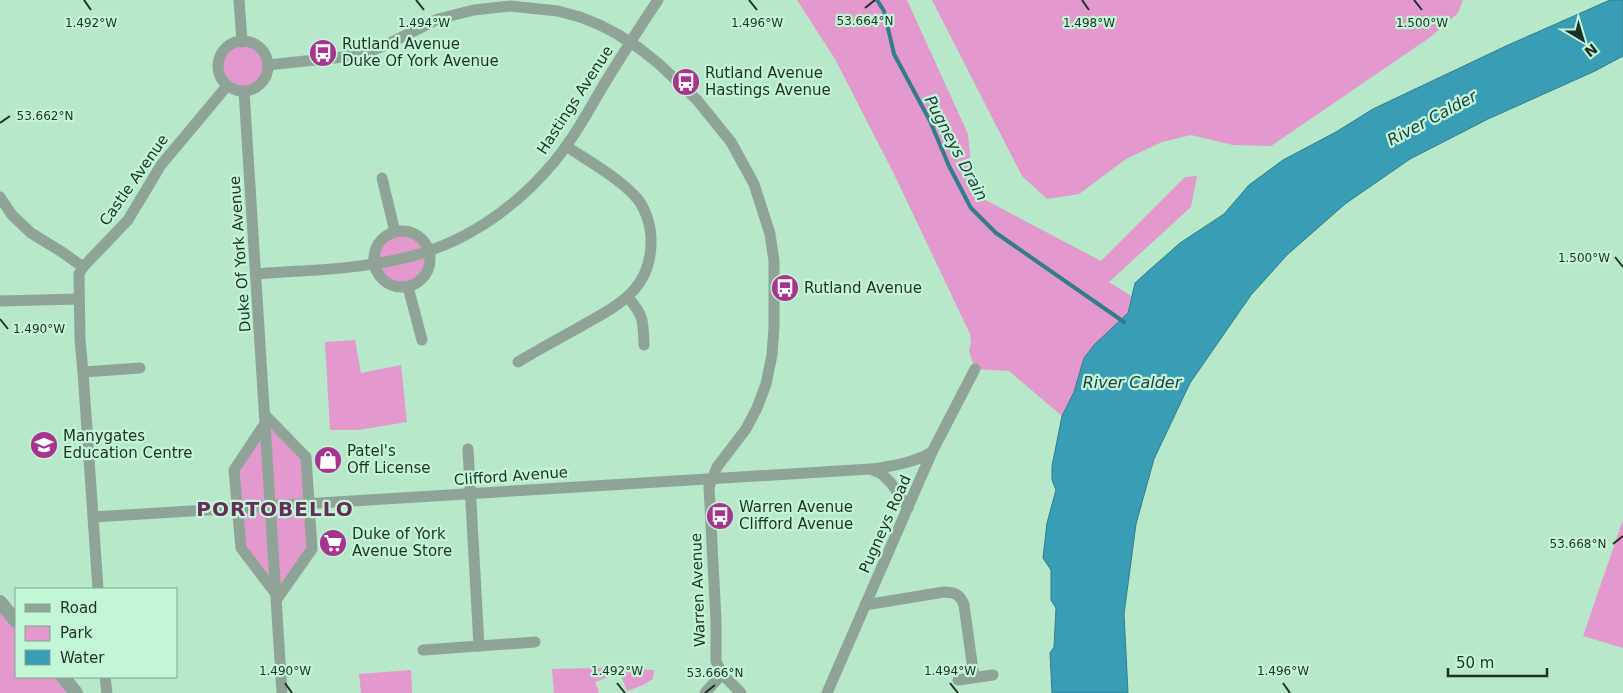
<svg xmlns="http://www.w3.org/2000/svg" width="1623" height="693" viewBox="0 0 1623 693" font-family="'DejaVu Sans',sans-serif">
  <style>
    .green { fill: #e398ce }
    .water { fill: #399db6; stroke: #317d8b }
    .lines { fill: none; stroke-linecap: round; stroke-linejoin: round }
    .stream { stroke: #317d8b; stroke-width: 4 }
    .minor { stroke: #8fa497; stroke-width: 11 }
    .tertiary { stroke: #8fa497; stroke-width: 14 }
    .ticks { fill: none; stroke: #1e3126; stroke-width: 2 }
    .labels { text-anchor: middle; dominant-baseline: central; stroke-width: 4.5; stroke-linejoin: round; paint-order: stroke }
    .poi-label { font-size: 15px; fill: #1e3126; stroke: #c3f6d6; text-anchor: start }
    .street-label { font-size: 15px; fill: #1e3126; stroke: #c3f6d6 }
    .water-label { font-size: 16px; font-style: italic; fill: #203e46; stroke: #c3f6d6 }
    .district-label { font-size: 20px; font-weight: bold; letter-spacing: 1px; fill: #652d58; stroke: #c3f6d6 }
    .ticks-label { font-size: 12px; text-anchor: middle; fill: #1e3126; stroke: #c3f6d6; stroke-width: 4.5; stroke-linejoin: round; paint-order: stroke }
  </style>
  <rect width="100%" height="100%" fill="#b6e8c9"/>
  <g class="green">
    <polygon points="797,0 907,0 968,134 974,194 1101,261 1185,177 1197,176 1191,207 1109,282 1131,296 1128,313 1084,358 1074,392 1062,416 1009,371 975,369 969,351 971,343 970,334 894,174 835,59"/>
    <polygon points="932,0 1463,0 1458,13 1429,38 1271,146 1233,145 1191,135 1162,142 1126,159 1079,194 1047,199 1022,176"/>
    <circle cx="243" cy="66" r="25"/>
    <circle cx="402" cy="259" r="28"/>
    <polygon points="355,340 361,373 401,365 407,422 358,430 330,430 325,342"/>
    <polygon points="266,422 306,457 312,549 277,599 241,548 234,470"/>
    <polygon points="1623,520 1623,648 1583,636"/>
    <polygon points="0,602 16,621 16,677 63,677 76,693 0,693"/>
    <polygon points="596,668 654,670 653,679 643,685 627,691 620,673 595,682 599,693 554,693 552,669"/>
    <polygon points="411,670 412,693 361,693 359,674"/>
  </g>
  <polygon class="water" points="1610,0 1623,0 1623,56 1595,71 1488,119 1410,159 1345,204 1287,255 1251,295 1190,383 1154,459 1136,524 1124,614 1128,693 1052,693 1050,653 1054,647 1056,608 1051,600 1051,570 1043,558 1047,523 1056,490 1052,480 1052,466 1062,416 1074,392 1084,358 1094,345 1128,313 1135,283 1146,273 1180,243 1224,214 1249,185 1283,160 1336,132 1373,109 1506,46"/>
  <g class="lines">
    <polyline class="stream" points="877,0 884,11 894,54 930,121 949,166 971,208 996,233 1124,322"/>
    <g class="minor">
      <polyline points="239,0 242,42"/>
      <circle cx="243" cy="66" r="25"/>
      <polyline points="268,65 343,57 370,51 386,45 438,19 474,10 510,6 558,11 580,17 600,25 617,34 639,48 659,64 697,100 731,142 754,184 770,234 774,261 774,327 772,355 766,384 757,408 746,429 717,467 709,487 716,620 716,661 722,674 705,693"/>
      <polyline points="244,91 282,693"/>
      <polyline points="382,178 395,232"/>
      <polyline points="0,197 12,215 31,233 62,252 83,267"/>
      <circle cx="402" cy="259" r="28"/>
      <path d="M 257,274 C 304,270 353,270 400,259 C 461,246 514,210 554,162 C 573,139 588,112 603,86 C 621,57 639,28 658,0"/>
      <polyline points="408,287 422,340"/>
      <path d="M 628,297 C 644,317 643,319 644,345"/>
      <polyline points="0,301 79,299"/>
      <path d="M 518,362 C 538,350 558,339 578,328 C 616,306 652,291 651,240 C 651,225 645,206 634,195 C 617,177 587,160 566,146"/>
      <polyline points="83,372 140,368"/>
      <polyline points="265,415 306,457 312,549 277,599"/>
      <polyline points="266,422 234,470 241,548 276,594"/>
      <polyline points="468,449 479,646"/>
      <path d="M 872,469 C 893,466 913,463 932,452"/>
      <polyline points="93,517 870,469 882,474 891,483 908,508"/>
      <polyline points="98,589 83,372 80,340 79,274 83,267 128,220 161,165 227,86"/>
      <path d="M 865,605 L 944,592 C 954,592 960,594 964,605 L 974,677"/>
      <polyline points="423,650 535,642"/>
      <polyline points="722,674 741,693"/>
      <polyline points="105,677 107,693"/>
      <polyline points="958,680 993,675"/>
      <polyline points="827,693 932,452 975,369"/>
    </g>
    <g class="tertiary">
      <polyline points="0,602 16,621"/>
      <polyline points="63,677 76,693"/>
    </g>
  </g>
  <path class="ticks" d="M 84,0 L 91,10M 416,0 L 424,10M 749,0 L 757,10M 1082,0 L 1089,10M 1414,0 L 1422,10M 865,8 L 875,0M 0,123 L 10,116M 1615,257 L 1623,267M 0,319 L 8,329M 1613,544 L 1623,536M 285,683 L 292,693M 617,683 L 625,693M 950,683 L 958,693M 1283,683 L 1290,693M 705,693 L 715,685"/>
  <defs>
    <symbol id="bus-disc" viewBox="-11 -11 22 22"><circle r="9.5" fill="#a7348e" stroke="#c3f6d6"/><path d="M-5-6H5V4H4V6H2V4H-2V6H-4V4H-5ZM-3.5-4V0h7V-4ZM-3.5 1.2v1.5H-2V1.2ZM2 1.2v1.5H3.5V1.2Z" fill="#fff"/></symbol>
    <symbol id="university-disc" viewBox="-11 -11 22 22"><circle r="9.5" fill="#a7348e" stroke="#c3f6d6"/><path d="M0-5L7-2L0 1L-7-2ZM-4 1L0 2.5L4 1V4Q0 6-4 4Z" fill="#fff"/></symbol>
    <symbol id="shop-disc" viewBox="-11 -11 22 22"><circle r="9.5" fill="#a7348e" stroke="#c3f6d6"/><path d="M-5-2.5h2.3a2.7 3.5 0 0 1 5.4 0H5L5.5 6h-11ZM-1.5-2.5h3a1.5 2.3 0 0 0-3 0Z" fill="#fff"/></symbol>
    <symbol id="supermarket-disc" viewBox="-11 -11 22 22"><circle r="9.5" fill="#a7348e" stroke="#c3f6d6"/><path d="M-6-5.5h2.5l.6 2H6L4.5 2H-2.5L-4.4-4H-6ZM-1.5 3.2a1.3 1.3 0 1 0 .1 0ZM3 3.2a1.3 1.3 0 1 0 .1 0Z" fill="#fff"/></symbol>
  </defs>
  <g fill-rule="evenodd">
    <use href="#bus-disc" x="307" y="37" width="32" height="32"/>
    <use href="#bus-disc" x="670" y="66" width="32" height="32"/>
    <use href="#bus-disc" x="769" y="272" width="32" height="32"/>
    <use href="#university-disc" x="28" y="429" width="32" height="32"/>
    <use href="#shop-disc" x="312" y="444" width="32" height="32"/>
    <use href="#bus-disc" x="704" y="500" width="32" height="32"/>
    <use href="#supermarket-disc" x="317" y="527" width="32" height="32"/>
  </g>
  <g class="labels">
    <g class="poi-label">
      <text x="342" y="44">Rutland Avenue<tspan x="342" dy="17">Duke Of York Avenue</tspan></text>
      <text x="705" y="73">Rutland Avenue<tspan x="705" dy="17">Hastings Avenue</tspan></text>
      <text x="804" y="288">Rutland Avenue</text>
      <text x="63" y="436">Manygates<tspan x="63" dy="17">Education Centre</tspan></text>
      <text x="347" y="451">Patel's<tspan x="347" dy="17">Off License</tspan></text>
      <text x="739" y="507">Warren Avenue<tspan x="739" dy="17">Clifford Avenue</tspan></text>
      <text x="352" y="534">Duke of York<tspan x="352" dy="17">Avenue Store</tspan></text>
    </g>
    <g class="street-label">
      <text transform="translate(575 100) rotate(-57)">Hastings Avenue</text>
      <text transform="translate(134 180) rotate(-55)">Castle Avenue</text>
      <text transform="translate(240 254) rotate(-94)">Duke Of York Avenue</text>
      <text transform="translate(511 476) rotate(-4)">Clifford Avenue</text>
      <text transform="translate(885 524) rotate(-66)">Pugneys Road</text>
      <text transform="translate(698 590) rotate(-92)">Warren Avenue</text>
    </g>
    <g class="water-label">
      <text transform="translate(1432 118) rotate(-28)">River Calder</text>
      <text transform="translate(956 148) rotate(62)">Pugneys Drain</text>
      <text x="1132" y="382">River Calder</text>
    </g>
    <g class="district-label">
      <text x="275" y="509">PORTOBELLO</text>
    </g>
  </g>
  <g class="ticks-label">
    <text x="865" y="25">53.664°N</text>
    <text x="91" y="27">1.492°W</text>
    <text x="424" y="27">1.494°W</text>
    <text x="757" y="27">1.496°W</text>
    <text x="1089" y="27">1.498°W</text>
    <text x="1422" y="27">1.500°W</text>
    <text x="45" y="120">53.662°N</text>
    <text x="1584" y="262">1.500°W</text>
    <text x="39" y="333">1.490°W</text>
    <text x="1578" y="548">53.668°N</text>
    <text x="285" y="675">1.490°W</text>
    <text x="617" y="675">1.492°W</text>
    <text x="950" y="675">1.494°W</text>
    <text x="1283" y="675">1.496°W</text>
    <text x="715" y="677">53.666°N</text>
  </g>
  <rect x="15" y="588" width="162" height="90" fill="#c3f6d6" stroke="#81a790"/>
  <rect x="25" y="604" width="25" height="8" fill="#8fa497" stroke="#81a790"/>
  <text x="60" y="613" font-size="15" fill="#1e3126">Road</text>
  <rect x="25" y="626" width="25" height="15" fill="#e398ce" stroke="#81a790"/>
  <text x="60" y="638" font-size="15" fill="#1e3126">Park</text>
  <rect x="25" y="650" width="25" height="15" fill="#399db6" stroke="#81a790"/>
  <text x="60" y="663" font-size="15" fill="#1e3126">Water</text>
  <g transform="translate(1583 40) rotate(142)" stroke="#c3f6d6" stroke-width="4" paint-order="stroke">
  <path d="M0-4L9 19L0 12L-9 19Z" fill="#1e3126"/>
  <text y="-8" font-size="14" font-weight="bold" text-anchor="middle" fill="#1e3126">N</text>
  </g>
  <path d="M1448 668v8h99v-8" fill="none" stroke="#1e3126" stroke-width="2.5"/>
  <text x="1456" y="668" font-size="15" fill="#1e3126" stroke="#c3f6d6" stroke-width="4" paint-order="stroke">50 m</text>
</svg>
